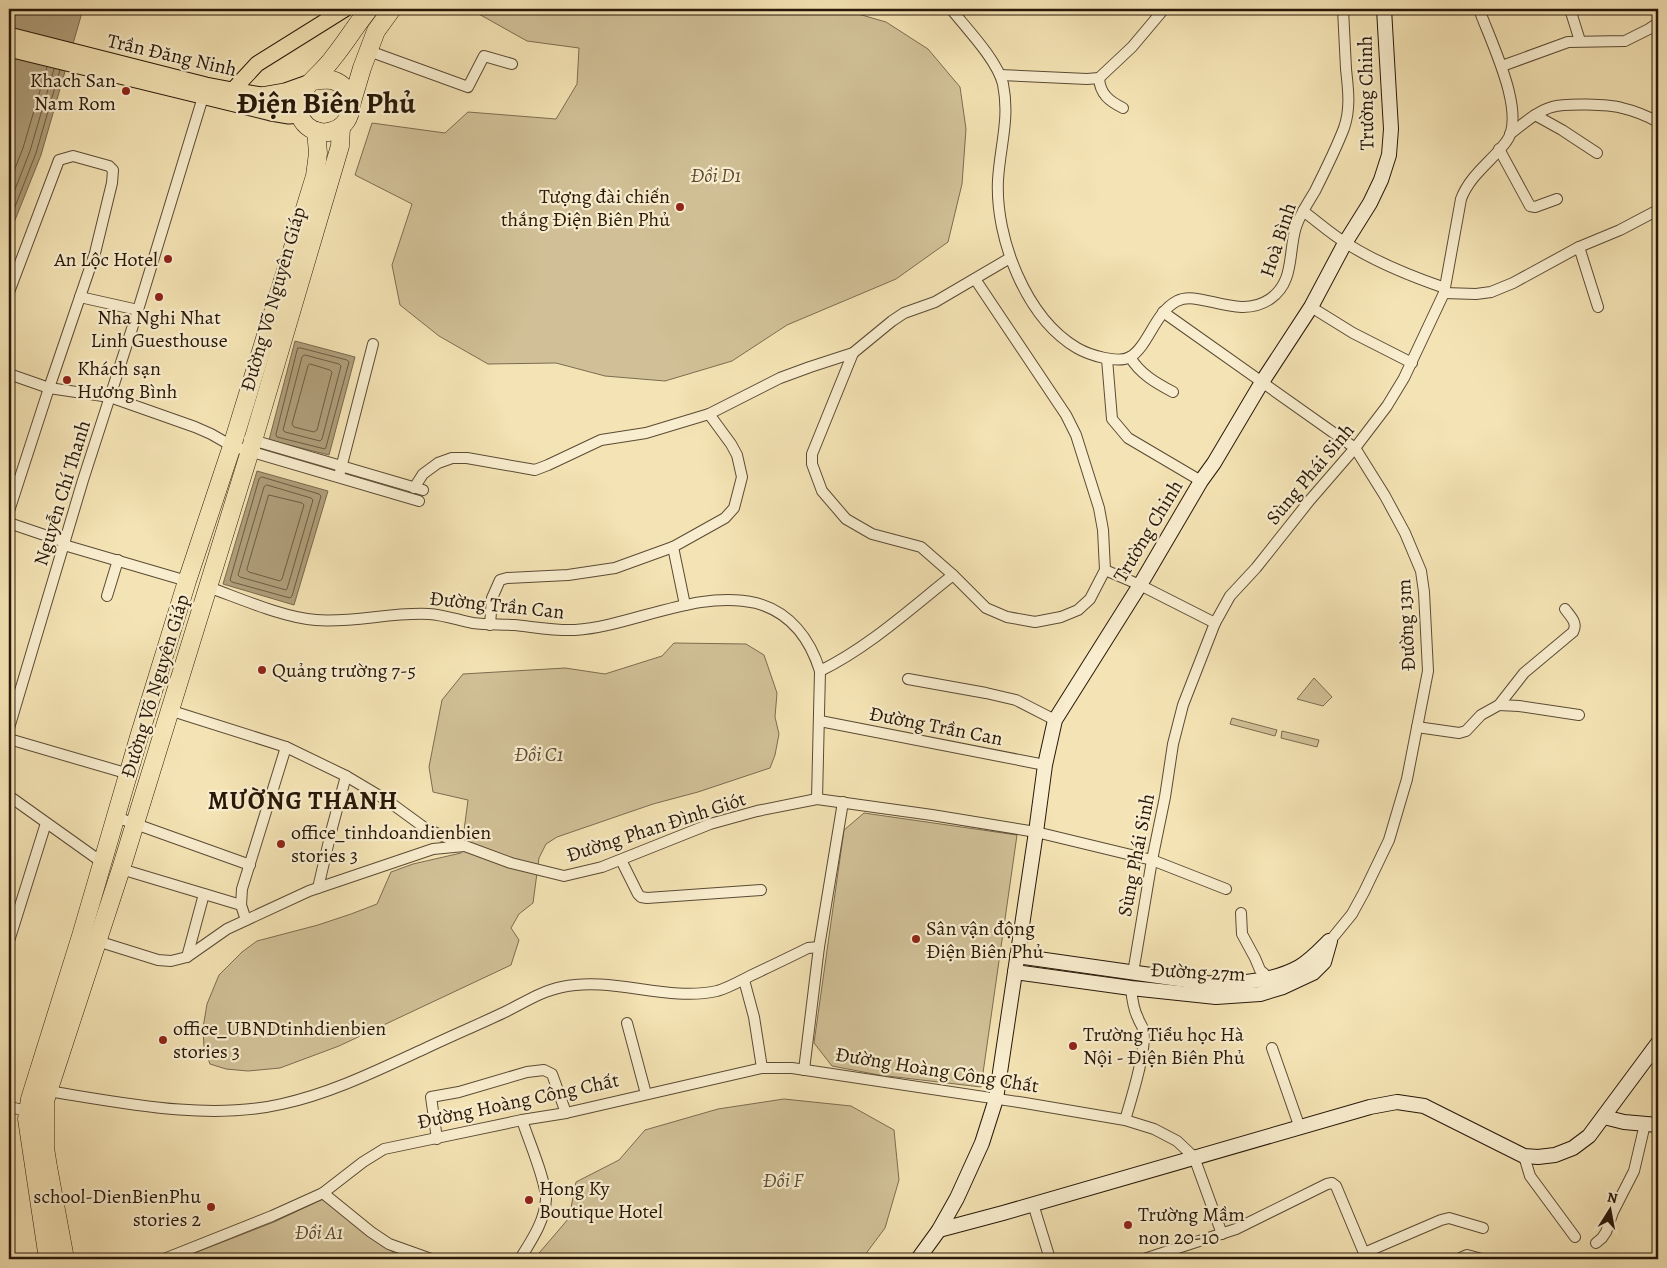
<svg xmlns="http://www.w3.org/2000/svg" width="1667" height="1268" viewBox="0 0 1667 1268" font-family="Alegreya,serif">
  <style>
    .green { fill: #d1c097; stroke: #7c6c50 }
    .water { fill: #af9e7a; stroke: #79684d }
    .lines { fill: none; stroke-linecap: round; stroke-linejoin: round }
    .shore { stroke: #6c5b42; stroke-width: 1 }
    .street-casing { stroke: #5b4b34; stroke-width: 12 }
    .secondary-casing { stroke: #281809; stroke-width: 16 }
    .primary-casing { stroke: #281809; stroke-width: 17 }
    .highway-casing { stroke: #281809; stroke-width: 19 }
    .street { stroke: #f8edce; stroke-width: 10 }
    .secondary { stroke: #f8edce; stroke-width: 14 }
    .primary { stroke: #f4e3b4; stroke-width: 15 }
    .highway { stroke: #f4e3b4; stroke-width: 18 }
    .poi-dot { fill: #8f2418; stroke: #f8edce; stroke-width: 2 }
    .labels { text-anchor: middle; dominant-baseline: central; stroke-width: 4.5; stroke-linejoin: round; paint-order: stroke }
    .street-label { font-size: 20px; fill: #281809; stroke: #f8edce }
    .poi-label { font-size: 20px; fill: #281809; stroke: #f8edce; text-anchor: start }
    .park-label { font-size: 20px; font-style: italic; fill: #5b4a34; stroke: #f8edce }
    .district-label { font-size: 25px; font-weight: bold; letter-spacing: 1px; fill: #281809; stroke: #f8edce }
    .town-label { font-size: 30px; font-weight: bold; fill: #281809; stroke: #f8edce }
  </style>
  <rect width="100%" height="100%" fill="#f4e3b4"/>
  <filter id="stains"><feTurbulence type="fractalNoise" baseFrequency=".004" numOctaves="4"/><feColorMatrix values="0 0 0 0 .2 0 0 0 0 .09 0 0 0 0 .02 0 0 0 .5 -.17"/></filter>
  <radialGradient id="worn" r=".72"><stop offset=".6" stop-color="#630" stop-opacity="0"/><stop offset="1" stop-color="#630" stop-opacity=".3"/></radialGradient>
  <g class="green">
    <polygon points="480,9 841,9 886,22 928,49 960,87 966,129 962,184 948,242 896,279 787,325 732,361 665,381 605,376 556,363 488,364 439,336 400,305 392,265 412,204 355,175 372,123 445,133 468,112 556,119 577,84 579,48 527,41 477,13"/>
    <polygon points="674,643 746,644 764,655 777,693 775,717 779,734 775,755 770,768 698,792 653,804 557,837 546,844 539,858 533,903 519,914 511,928 519,940 511,965 339,1046 280,1068 248,1071 226,1069 210,1064 204,1047 203,1028 207,1004 219,975 242,952 257,941 318,925 351,914 377,904 391,872 413,864 461,853 468,800 433,792 429,767 442,700 463,674 565,668 605,674 662,656"/>
    <polygon points="1314,678 1332,697 1323,706 1297,699"/>
    <polygon points="1232,718 1277,730 1275,736 1230,724"/>
    <polygon points="1282,731 1319,740 1317,747 1281,738"/>
    <polygon points="864,813 1017,835 981,1087 879,1075 832,1066 814,1043 844,830"/>
    <polygon points="784,1099 851,1106 894,1130 899,1180 885,1228 862,1259 534,1259 569,1218 576,1182 619,1160 645,1130 718,1109"/>
    <polygon points="323,1199 402,1259 179,1259 274,1222"/>
  </g>
  <g class="water">
    <polygon points="9,9 83,9 41,155 9,235"/>
    <polygon points="295,341 355,357 329,455 269,440"/>
    <polygon points="257,471 328,491 294,605 223,584"/>
  </g>
  <g class="lines">
    <g class="shore">
      <polyline points="9,184 23,148 47,67"/>
      <polyline points="9,205 30,151 54,69"/>
      <polyline points="9,222 36,153 60,70"/>
      <polygon points="298,348 301,348 347,360 349,362 326,447 325,449 277,437 276,435"/>
      <polygon points="305,355 339,364 341,366 322,439 320,441 285,432 283,430 302,357"/>
      <polygon points="310,364 330,370 332,372 317,430 314,432 294,427 292,424 308,366"/>
      <polygon points="262,477 319,494 321,496 292,596 290,598 232,582 230,580 259,479"/>
      <polygon points="267,485 311,498 313,500 287,589 286,590 240,577 238,575 264,487"/>
      <polygon points="269,495 302,503 304,505 282,579 280,581 249,572 247,570"/>
    </g>
    <defs>
      <g id="street">
        <path d="M 951,9 C 967,29 997,60 1003,84 C 1010,119 1000,146 998,180 C 995,238 1026,318 1077,348 C 1089,355 1118,364 1130,357 C 1148,347 1155,312 1177,301 C 1199,289 1238,321 1270,299 C 1295,282 1288,252 1296,227 C 1300,214 1308,203 1315,191 C 1325,171 1336,149 1344,128 C 1351,108 1348,88 1346,69 C 1345,49 1344,29 1343,9"/>
        <polyline points="1570,9 1580,41"/>
        <polyline points="369,51 468,87 484,56 512,64"/>
        <polyline points="1502,66 1568,42 1625,41 1649,29 1658,23"/>
        <polyline points="1000,75 1087,79 1099,78 1132,47 1164,9"/>
        <path d="M 1099,78 C 1100,94 1109,101 1123,108"/>
        <polyline points="1535,115 1562,130 1597,153"/>
        <path d="M 1510,134 C 1522,125 1537,111 1552,107 C 1565,103 1609,104 1622,108 C 1635,111 1647,116 1658,122"/>
        <polyline points="1499,149 1530,206 1535,207 1557,199"/>
        <path d="M 1303,211 C 1318,222 1331,234 1346,243 C 1377,263 1410,276 1445,288"/>
        <polyline points="1579,247 1598,307"/>
        <polyline points="9,292 59,160 73,156 109,166 113,170 112,183 95,253 49,388 9,374"/>
        <polyline points="1444,293 1476,294 1491,292 1513,283 1579,247 1620,230 1658,210"/>
        <polyline points="80,297 138,310"/>
        <polyline points="1311,307 1353,333 1412,363"/>
        <polyline points="1163,312 1355,448 1385,496 1405,533 1421,571 1424,592 1428,671 1407,779 1389,840 1364,892 1352,914 1330,941"/>
        <polyline points="853,353 812,454 812,464 822,491 846,519 872,534 921,547 953,575 986,608 1007,617 1035,622 1061,617 1078,610 1090,599 1105,570 1103,530 1099,508 1076,435 1066,415 975,279"/>
        <path d="M 1130,357 C 1140,374 1156,383 1173,392"/>
        <polyline points="1107,359 1112,419 1128,438 1201,481"/>
        <polyline points="249,439 423,490"/>
        <polyline points="340,472 373,344"/>
        <polyline points="414,488 423,474 438,463 452,458 467,458 535,470 548,465 601,440 646,433 709,414 780,378 810,367 853,353 892,321 904,313 935,302 1010,258"/>
        <polyline points="9,511 49,388 110,397 195,427 211,434 232,446 419,501"/>
        <polyline points="9,523 65,542"/>
        <polyline points="64,545 187,581"/>
        <polyline points="673,547 685,605"/>
        <polyline points="1105,570 1140,585 1215,623"/>
        <path d="M 208,587 C 239,598 284,618 316,620 C 353,623 391,612 429,614 C 444,615 458,620 473,623 C 487,625 501,624 514,625 C 534,627 555,631 575,630 C 633,626 697,589 756,603 C 790,612 810,639 820,671 L 817,799"/>
        <polyline points="107,596 118,560"/>
        <polyline points="490,625 492,598 500,580 507,578 568,575 615,568 673,547 725,518 734,508 742,477 737,455 731,444 709,414"/>
        <path d="M 820,671 C 869,647 910,609 953,575"/>
        <polyline points="908,679 986,693 1016,700 1055,720"/>
        <polyline points="1499,705 1519,706 1579,715"/>
        <polyline points="169,710 286,747 346,776 388,801 425,828 465,846 511,863 564,876 602,867 710,824 757,811 817,799 932,815 1036,832 1152,860 1226,889"/>
        <polyline points="820,721 1045,765"/>
        <path d="M 1417,727 L 1459,733 L 1466,731 L 1481,715 L 1499,705 L 1524,673 L 1573,632 C 1578,623 1571,617 1565,609"/>
        <polyline points="9,728 83,480 138,310 203,97"/>
        <polyline points="9,739 129,774"/>
        <polyline points="9,796 103,863"/>
        <polyline points="116,817 250,865"/>
        <polyline points="621,860 638,894 641,897 647,898 761,890"/>
        <polyline points="121,869 241,905"/>
        <polyline points="318,888 332,828 346,776"/>
        <polyline points="1241,913 1242,934 1255,958 1260,970 1268,977"/>
        <polyline points="246,920 241,905 242,889 286,747"/>
        <polyline points="94,940 158,960 171,961 187,957 227,929 309,891 433,849 464,846"/>
        <polyline points="9,941 46,823"/>
        <polyline points="187,957 204,894"/>
        <path d="M 1133,973 L 1152,860 L 1165,797 L 1173,744 L 1183,705 L 1215,623 L 1230,596 L 1256,568 L 1310,500 L 1355,448 L 1387,406 L 1404,378 L 1444,293 L 1461,199 C 1470,175 1491,162 1506,142 C 1528,114 1489,38 1479,9"/>
        <polyline points="744,980 754,1017 762,1068"/>
        <polyline points="627,1023 646,1094"/>
        <polyline points="1272,1048 1300,1128"/>
        <polyline points="804,1070 819,947 843,802"/>
        <path d="M 48,1091 C 123,1103 208,1121 282,1104 C 332,1093 378,1070 424,1049 C 451,1036 480,1024 507,1011 C 525,1002 542,991 562,987 C 613,976 666,1002 717,991 C 728,988 740,981 750,976 C 769,967 788,958 808,948 L 819,947"/>
        <polyline points="9,1107 28,1111"/>
        <path d="M 1125,1120 C 1131,1100 1148,1047 1143,1029 C 1142,1025 1139,1022 1138,1018 C 1133,1009 1132,998 1131,988"/>
        <polyline points="437,1139 431,1097 459,1092 527,1072 544,1070 552,1074 566,1113"/>
        <polyline points="1524,1156 1530,1176 1575,1237"/>
        <polyline points="323,1193 371,1232 389,1244 431,1259"/>
        <polyline points="1033,1204 1050,1259"/>
        <polyline points="1596,1243 1602,1238 1606,1232 1613,1212 1634,1171 1645,1124"/>
        <polyline points="1364,1253 1441,1220 1449,1218 1483,1228"/>
        <polyline points="164,1259 272,1216 323,1193 363,1162 384,1149 522,1120 566,1113 762,1068 792,1068 1025,1103 1125,1120 1154,1129 1177,1141 1194,1157 1222,1234"/>
        <path d="M 520,1259 C 531,1241 545,1221 546,1199 C 546,1180 528,1139 522,1120"/>
        <polyline points="1144,1259 1236,1229 1327,1184 1332,1183 1336,1186 1364,1253 1363,1259"/>
        <polyline points="1458,1259 1467,1255 1482,1259"/>
      </g>
      <g id="secondary">
        <path d="M 1017,956 L 1207,983 C 1238,984 1272,982 1299,967 C 1311,960 1320,950 1329,941"/>
        <polyline points="1015,972 1131,988 1216,997 1260,994 1283,987 1313,973 1324,962 1330,941"/>
        <polyline points="1604,1117 1624,1122 1658,1125"/>
        <polyline points="939,1230 1003,1213 1370,1107 1397,1102 1424,1106 1524,1156 1538,1157 1555,1155 1573,1148 1589,1136 1658,1043"/>
        <polyline points="918,1259 939,1230 957,1198 982,1143 996,1099 1036,832 1045,765 1055,720 1140,585 1201,481 1214,463 1262,382 1311,307 1345,243 1370,203 1381,180 1389,155 1391,129 1384,9"/>
      </g>
      <g id="primary">
        <polyline points="9,35 206,85 243,92 262,95 285,91 313,81"/>
        <polyline points="9,49 271,113 289,116 299,115"/>
        <polyline points="233,90 257,64 345,9"/>
      </g>
      <g id="highway">
        <path d="M 313,81 C 319,80 325,79 332,80 C 357,87 357,124 332,131 C 324,134 314,132 307,126 C 300,120 296,108 299,99 C 303,86 325,70 333,58 C 346,42 356,25 369,9"/>
        <polyline points="351,105 362,68 376,31 392,9"/>
        <polyline points="48,1259 27,1119 30,1099 81,936 139,737 187,581 232,446 315,176 318,153 316,131"/>
        <polyline points="65,1259 48,1167 45,1148 45,1101 121,869 250,451 340,146 341,127"/>
      </g>
    </defs>
    <use href="#street" class="street-casing"/>
    <use href="#secondary" class="secondary-casing"/>
    <use href="#primary" class="primary-casing"/>
    <use href="#highway" class="highway-casing"/>
    <use href="#street" class="street"/>
    <use href="#secondary" class="secondary"/>
    <use href="#primary" class="primary"/>
    <use href="#highway" class="highway"/>
  </g>
  <g class="poi-dot">
    <circle cx="126" cy="91" r="5"/>
    <circle cx="680" cy="207" r="5"/>
    <circle cx="168" cy="259" r="5"/>
    <circle cx="159" cy="297" r="5"/>
    <circle cx="67" cy="380" r="5"/>
    <circle cx="262" cy="670" r="5"/>
    <circle cx="281" cy="844" r="5"/>
    <circle cx="916" cy="939" r="5"/>
    <circle cx="163" cy="1040" r="5"/>
    <circle cx="1073" cy="1046" r="5"/>
    <circle cx="529" cy="1200" r="5"/>
    <circle cx="211" cy="1207" r="5"/>
    <circle cx="1128" cy="1225" r="5"/>
  </g>
  <g class="labels">
    <g class="street-label">
      <text transform="translate(172 55) rotate(13)">Trần Đăng Ninh</text>
      <text transform="translate(1366 93) rotate(-91)">Trường Chinh</text>
      <text transform="translate(1278 240) rotate(-72)">Hoà Bình</text>
      <text transform="translate(273 299) rotate(-74)">Đường Võ Nguyên Giáp</text>
      <text transform="translate(1310 474) rotate(-50)">Sùng Phái Sinh</text>
      <text transform="translate(62 493) rotate(-73)">Nguyễn Chí Thanh</text>
      <text transform="translate(1148 531) rotate(-59)">Trường Chinh</text>
      <text transform="translate(497 605) rotate(6)">Đường Trần Can</text>
      <text transform="translate(1406 625) rotate(-93)">Đường 13m</text>
      <text transform="translate(155 686) rotate(-73)">Đường Võ Nguyên Giáp</text>
      <text transform="translate(936 726) rotate(11)">Đường Trần Can</text>
      <text transform="translate(656 827) rotate(-18)">Đường Phan Đình Giót</text>
      <text transform="translate(1136 855) rotate(-79)">Sùng Phái Sinh</text>
      <text transform="translate(1198 972) rotate(3)">Đường 27m</text>
      <text transform="translate(937 1070) rotate(9)">Đường Hoàng Công Chất</text>
      <text transform="translate(518 1101) rotate(-12)">Đường Hoàng Công Chất</text>
    </g>
    <g class="poi-label">
      <text x="116" y="80" text-anchor="end">Khach San<tspan x="116" dy="23">Nam Rom</tspan></text>
      <text x="670" y="196" text-anchor="end">Tượng đài chiến<tspan x="670" dy="23">thắng Điện Biên Phủ</tspan></text>
      <text x="158" y="259" text-anchor="end">An Lộc Hotel</text>
      <text x="159" y="317" text-anchor="middle">Nha Nghi Nhat<tspan x="159" dy="23">Linh Guesthouse</tspan></text>
      <text x="77" y="368">Khách sạn<tspan x="77" dy="23">Hương Bình</tspan></text>
      <text x="272" y="670">Quảng trường 7-5</text>
      <text x="291" y="832">office_tinhdoandienbien<tspan x="291" dy="23">stories 3</tspan></text>
      <text x="926" y="928">Sân vận động<tspan x="926" dy="23">Điện Biên Phủ</tspan></text>
      <text x="173" y="1028">office_UBNDtinhdienbien<tspan x="173" dy="23">stories 3</tspan></text>
      <text x="1083" y="1034">Trường Tiểu học Hà<tspan x="1083" dy="23">Nội - Điện Biên Phủ</tspan></text>
      <text x="539" y="1188">Hong Ky<tspan x="539" dy="23">Boutique Hotel</tspan></text>
      <text x="201" y="1196" text-anchor="end">school-DienBienPhu<tspan x="201" dy="23">stories 2</tspan></text>
      <text x="1138" y="1214">Trường Mầm<tspan x="1138" dy="23">non 20-10</tspan></text>
    </g>
    <g class="park-label">
      <text x="716" y="175">Đồi D1</text>
      <text x="539" y="754">Đồi C1</text>
      <text x="783" y="1180">Đồi F</text>
      <text x="319" y="1232">Đồi A1</text>
    </g>
    <g class="district-label">
      <text x="303" y="801">MƯỜNG THANH</text>
    </g>
    <g class="town-label">
      <text x="326" y="103">Điện Biên Phủ</text>
    </g>
  </g>
  <rect width="1667" height="1268" fill="none" stroke="#f4e3b4" stroke-width="30"/>
  <rect x="10" y="10" width="1647" height="1248" fill="none" stroke="#281809" stroke-width="2.5"/>
  <rect x="15" y="15" width="1637" height="1238" fill="none" stroke="#281809"/>
  <g transform="translate(1610 1210) rotate(11)" stroke="#f8edce" stroke-width="4" paint-order="stroke">
  <path d="M0-4L9 19L0 12L-9 19Z" fill="#281809"/>
  <text y="-8" font-size="14" font-weight="bold" text-anchor="middle" fill="#281809">N</text>
  </g>
  <rect width="100%" height="100%" filter="url(#stains)"/>
  <rect width="100%" height="100%" fill="url(#worn)"/>
</svg>
